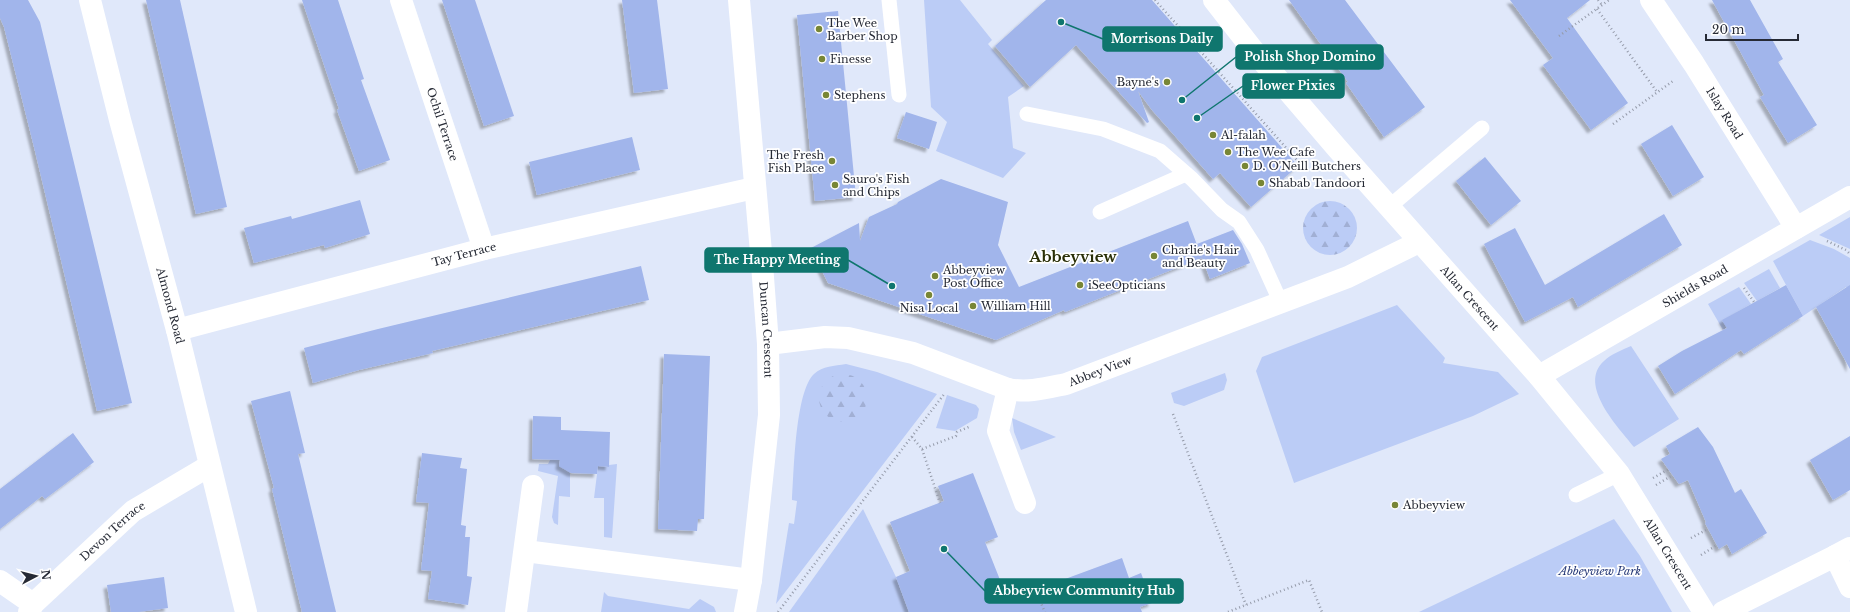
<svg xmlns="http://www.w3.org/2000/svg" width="1850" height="612" viewBox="0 0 1850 612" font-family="'Libre Baskerville',serif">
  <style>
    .green { fill: #bbccf6 }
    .forest { fill: url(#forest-firs) }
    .building { fill: #a1b5eb; filter: url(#shadow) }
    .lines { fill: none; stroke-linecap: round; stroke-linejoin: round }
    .path { stroke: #959baa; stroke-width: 2.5; stroke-dasharray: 1 3; stroke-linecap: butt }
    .service { stroke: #fff; stroke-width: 15 }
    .minor { stroke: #fff; stroke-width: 22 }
    .poi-dot { fill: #788635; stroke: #fff; stroke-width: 1.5 }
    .labels { text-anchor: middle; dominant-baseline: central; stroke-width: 3.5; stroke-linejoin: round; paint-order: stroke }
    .poi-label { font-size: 11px; fill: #262a35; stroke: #fff; text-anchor: start }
    .street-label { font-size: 11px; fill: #262a35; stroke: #fff }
    .park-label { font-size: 11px; font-style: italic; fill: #253877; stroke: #fff }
    .district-label { font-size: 15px; font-weight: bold; fill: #292f07; stroke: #fff }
    .leader { fill: none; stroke: #0f766e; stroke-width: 1.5 }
    .callout-dot { fill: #0f766e; stroke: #fff; stroke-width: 1.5 }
    .callout { fill: #0f766e; stroke: #0f766e; stroke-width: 1.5 }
    .callout-label { font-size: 12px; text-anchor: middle; font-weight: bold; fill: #fff }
  </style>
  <defs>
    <pattern id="forest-firs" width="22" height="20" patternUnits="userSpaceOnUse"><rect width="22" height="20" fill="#bbccf6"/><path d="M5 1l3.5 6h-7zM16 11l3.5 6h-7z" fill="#a1afd4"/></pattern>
    <filter id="shadow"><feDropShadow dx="-3.5" dy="3.5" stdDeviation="1" flood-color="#0004"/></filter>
  </defs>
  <rect width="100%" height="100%" fill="#e0e8fa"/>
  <g class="green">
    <polygon points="924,0 960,0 992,40 988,44 1024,86 1008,97 1013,148 1026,153 1003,178 936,151 947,122 931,107"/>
    <polygon points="1850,217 1850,249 1819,235"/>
    <polygon points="1810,240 1834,249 1850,258 1850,294 1846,287 1803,316 1773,261"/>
    <polygon points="1769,269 1780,288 1757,301 1744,283"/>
    <polygon points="1739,287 1751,304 1723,320 1727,327 1723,330 1708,304"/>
    <polygon points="1397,305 1445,358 1443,363 1498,372 1519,394 1473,416 1294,483 1256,371 1262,357"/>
    <path d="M 1631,346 L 1679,419 L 1634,447 C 1619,428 1577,385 1604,361 C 1611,354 1622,350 1631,346 Z"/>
    <path d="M 846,364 L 877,372 L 937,394 L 776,604 L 789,523 L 794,524 L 797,501 L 792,500 C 794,472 795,392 814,374 C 823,366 834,366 846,364 Z"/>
    <polygon points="1225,373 1227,380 1224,390 1184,406 1174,403 1171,393"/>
    <polygon points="947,395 976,405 979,409 977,418 955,431 936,428"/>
    <polygon points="1012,418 1056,437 1021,450 1014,432"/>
    <polygon points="550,460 560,460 559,465 570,465 570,497 559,496 558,525 554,523 552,517 558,476 538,471 539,464 548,464"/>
    <polygon points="617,464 612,538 604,537 604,498 594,498 598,466 609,467 609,465"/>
    <polygon points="863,509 896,577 909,612 789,612"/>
    <polygon points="1614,519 1640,556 1672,612 1419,612"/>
    <polygon points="604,592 608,596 689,609 700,599 714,607 716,612 601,612"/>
  </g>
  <g class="forest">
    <circle cx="1330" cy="228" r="27"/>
    <circle cx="843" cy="398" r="24"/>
  </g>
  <g class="building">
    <polygon points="0,0 28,0 40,22 132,403 97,411 34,147 4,27 0,18"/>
    <polygon points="146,0 180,0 227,207 196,214"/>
    <polygon points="302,0 338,0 364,79 361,80 390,160 359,171 337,110 339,109"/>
    <polygon points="442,0 475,0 514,116 484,126"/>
    <polygon points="622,0 657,0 668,89 634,93"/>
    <polygon points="1046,0 1152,0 1298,166 1251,207 1220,173 1213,179 1152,110 1138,91 1149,122 1147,123 1076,45 1030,87 995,46"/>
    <polygon points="1289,0 1345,0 1425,107 1384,137 1346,83 1348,82"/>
    <polygon points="1510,0 1590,0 1567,18 1628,103 1591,130 1543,65 1553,58"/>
    <polygon points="1712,0 1750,0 1783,59 1778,62 1817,125 1788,143 1760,97 1764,95"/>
    <polygon points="838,11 856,197 815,201 797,15"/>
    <polygon points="906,112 937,122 929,149 897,138"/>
    <polygon points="1672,125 1704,177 1673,196 1641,144"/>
    <polygon points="632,137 640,170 537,195 529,162"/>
    <polygon points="1485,157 1521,201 1491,225 1456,181"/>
    <polygon points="941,179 1008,202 998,245 1019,287 1188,221 1202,258 1065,312 1064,310 996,340 828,283 811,248 859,223 860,241 869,217 897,204 898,202"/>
    <polygon points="360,200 370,234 325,248 324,245 254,263 244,228 291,216 292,219"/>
    <polygon points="1664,214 1682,245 1578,307 1573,297 1525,322 1484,244 1515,228 1545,285"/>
    <polygon points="1233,230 1242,244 1250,263 1210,279 1197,244"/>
    <polygon points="641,266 649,300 432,351 433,353 359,370 313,383 304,348 378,329"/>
    <polygon points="1786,285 1803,316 1744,354 1741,350 1675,394 1658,366 1682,351 1727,328 1722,320"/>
    <polygon points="1850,285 1850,369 1816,307"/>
    <polygon points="664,354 710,356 704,519 698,519 697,531 658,529"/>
    <polygon points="290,391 305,453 298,454 336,612 302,612 272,489 274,488 251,401"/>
    <polygon points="533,416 561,417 561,430 610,432 609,467 598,466 597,474 571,473 559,466 560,460 532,459"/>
    <polygon points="1698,427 1713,447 1735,493 1741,489 1767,533 1732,554 1727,544 1719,549 1705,523 1706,522 1688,480 1679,484 1661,459 1670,454 1666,446"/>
    <polygon points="73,433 94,462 45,499 42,496 0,529 0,489"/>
    <polygon points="1850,436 1850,490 1833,500 1810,460"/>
    <polygon points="422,453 462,458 460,468 467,469 461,525 466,526 465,537 470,537 467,576 472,577 468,605 428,599 432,571 421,570 429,503 416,502"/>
    <polygon points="973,473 998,537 985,542 1008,600 1122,558 1129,578 1141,573 1152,603 1140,607 1142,612 909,612 896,577 910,571 890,522 944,501 938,486"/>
    <polygon points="164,577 168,608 138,612 111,612 107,585"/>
  </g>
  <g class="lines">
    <g class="path">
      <polyline points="1155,0 1304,168"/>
      <polyline points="1598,0 1602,5"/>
      <polyline points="1597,9 1657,92"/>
      <polyline points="1559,36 1609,0"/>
      <polyline points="1613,124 1673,81"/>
      <polyline points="1827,241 1846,250 1850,254"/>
      <polyline points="791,257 796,257"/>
      <polyline points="1744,288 1754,302"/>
      <polyline points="1173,414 1246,605"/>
      <polyline points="912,437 922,449 940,503"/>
      <polyline points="922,449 956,436 957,432 971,426"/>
      <polyline points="1653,478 1669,469"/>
      <polyline points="1656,485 1673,475"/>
      <polyline points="1691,538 1708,529"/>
      <polyline points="1701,555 1717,545"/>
      <polyline points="1035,590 1045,612"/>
      <polyline points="778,612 945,393"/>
      <polyline points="1228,612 1309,580 1322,612"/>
    </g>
    <g class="service">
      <polyline points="889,0 899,95"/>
      <polyline points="1027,114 1103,129 1160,151 1192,179 1222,210 1239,222 1257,250 1281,303"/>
      <polyline points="1389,207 1482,128"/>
      <polyline points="1100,212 1186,174"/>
      <polyline points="1576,495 1619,474"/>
    </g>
    <g class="minor">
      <path id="s1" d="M 90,0 L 120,120 L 177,330 L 246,612"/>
      <path id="s2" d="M 401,0 L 484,249"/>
      <path id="s3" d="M 739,0 L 762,264 L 768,344 L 769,415 L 751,580 L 745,612"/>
      <path id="s4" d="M 1214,0 L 1253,50 L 1337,148 L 1539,376 L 1619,474 L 1704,612"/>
      <path id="s5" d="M 1651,0 L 1694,64 L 1796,228"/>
      <path id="s6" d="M 177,330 L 484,249 L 754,188"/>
      <path id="s7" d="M 768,344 L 825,337 L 848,338 L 913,353 L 1008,389 C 1028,393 1046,388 1066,384 L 1348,277 L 1419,242"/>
      <path id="s8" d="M 1539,376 L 1850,197"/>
      <polyline points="1008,389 998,431 1025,503"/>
      <polyline points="1850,548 1835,556 1850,587"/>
      <polyline points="525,551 751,580"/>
      <polyline points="0,581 33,604"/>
      <path id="s9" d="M 29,612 L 33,604 L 133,511 L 209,466"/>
      <polyline points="516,612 533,486"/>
      <polyline points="1723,612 1835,556"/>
    </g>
  </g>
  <g class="poi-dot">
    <circle cx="819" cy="29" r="4"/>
    <circle cx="822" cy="59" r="4"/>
    <circle cx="1167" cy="82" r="4"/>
    <circle cx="826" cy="95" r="4"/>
    <circle cx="1213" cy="135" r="4"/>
    <circle cx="1228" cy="152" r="4"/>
    <circle cx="832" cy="161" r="4"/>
    <circle cx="1245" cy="166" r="4"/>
    <circle cx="1261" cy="183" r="4"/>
    <circle cx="835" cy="185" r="4"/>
    <circle cx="1154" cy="256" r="4"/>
    <circle cx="935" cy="276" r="4"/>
    <circle cx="1080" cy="285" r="4"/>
    <circle cx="929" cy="295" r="4"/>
    <circle cx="973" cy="306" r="4"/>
    <circle cx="1395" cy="505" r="4"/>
  </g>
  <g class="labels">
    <g class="poi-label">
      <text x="827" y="23">The Wee<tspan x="827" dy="13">Barber Shop</tspan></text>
      <text x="830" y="59">Finesse</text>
      <text x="1159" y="82" text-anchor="end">Bayne's</text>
      <text x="834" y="95">Stephens</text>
      <text x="1221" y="135">Al-falah</text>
      <text x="1236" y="152">The Wee Cafe</text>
      <text x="824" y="155" text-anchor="end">The Fresh<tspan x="824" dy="13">Fish Place</tspan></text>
      <text x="1253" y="166">D. O'Neill Butchers</text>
      <text x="843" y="179">Sauro's Fish<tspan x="843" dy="13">and Chips</tspan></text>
      <text x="1269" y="183">Shabab Tandoori</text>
      <text x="1162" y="250">Charlie's Hair<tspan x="1162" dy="13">and Beauty</tspan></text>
      <text x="943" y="270">Abbeyview<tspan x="943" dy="13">Post Office</tspan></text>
      <text x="1088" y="285">iSeeOpticians</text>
      <text x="981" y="306">William Hill</text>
      <text x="929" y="308" text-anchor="middle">Nisa Local</text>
      <text x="1403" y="505">Abbeyview</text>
    </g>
    <g class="street-label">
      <text stroke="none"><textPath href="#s5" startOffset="135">Islay Road</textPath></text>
      <text stroke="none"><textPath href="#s2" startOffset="131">Ochil Terrace</textPath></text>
      <text stroke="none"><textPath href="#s6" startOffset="297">Tay Terrace</textPath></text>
      <text stroke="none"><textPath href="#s8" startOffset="180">Shields Road</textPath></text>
      <text stroke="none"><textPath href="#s4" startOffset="393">Allan Crescent</textPath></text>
      <text stroke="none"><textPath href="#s1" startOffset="316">Almond Road</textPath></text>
      <text stroke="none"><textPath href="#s3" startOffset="331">Duncan Crescent</textPath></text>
      <text stroke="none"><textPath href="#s7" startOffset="344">Abbey View</textPath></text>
      <text stroke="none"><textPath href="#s9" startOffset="117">Devon Terrace</textPath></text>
      <text stroke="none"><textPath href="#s4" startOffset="717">Allan Crescent</textPath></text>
    </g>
    <g class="park-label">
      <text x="1600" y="571">Abbeyview Park</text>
    </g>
    <g class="district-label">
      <text x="1073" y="256">Abbeyview</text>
    </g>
  </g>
  <path class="leader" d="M1061 22L1103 39M1182 100L1236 57M1197 118L1243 86M892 286L848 260M944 549L985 591"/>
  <g class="callout-dot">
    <circle cx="1061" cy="22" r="4"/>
    <circle cx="1182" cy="100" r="4"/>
    <circle cx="1197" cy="118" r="4"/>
    <circle cx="892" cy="286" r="4"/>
    <circle cx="944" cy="549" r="4"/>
  </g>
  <g class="callout">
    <rect x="1103" y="27" width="119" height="24" rx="4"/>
    <rect x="1236" y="45" width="147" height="24" rx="4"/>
    <rect x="1243" y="74" width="101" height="24" rx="4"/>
    <rect x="705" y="248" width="143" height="24" rx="4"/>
    <rect x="985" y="579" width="198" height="24" rx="4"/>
  </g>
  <g class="callout-label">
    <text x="1162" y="43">Morrisons Daily</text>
    <text x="1310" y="61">Polish Shop Domino</text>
    <text x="1293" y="90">Flower Pixies</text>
    <text x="777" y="264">The Happy Meeting</text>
    <text x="1084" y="595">Abbeyview Community Hub</text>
  </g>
  <g transform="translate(36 576) rotate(83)" stroke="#ffffff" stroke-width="3" paint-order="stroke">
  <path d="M0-3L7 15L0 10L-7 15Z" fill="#262a35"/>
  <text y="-6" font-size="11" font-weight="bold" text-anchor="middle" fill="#262a35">N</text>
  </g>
  <path d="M1706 34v6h92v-6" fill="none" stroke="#262a35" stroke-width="2"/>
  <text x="1712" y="34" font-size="12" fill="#262a35" stroke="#ffffff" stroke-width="3" paint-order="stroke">20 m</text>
</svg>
